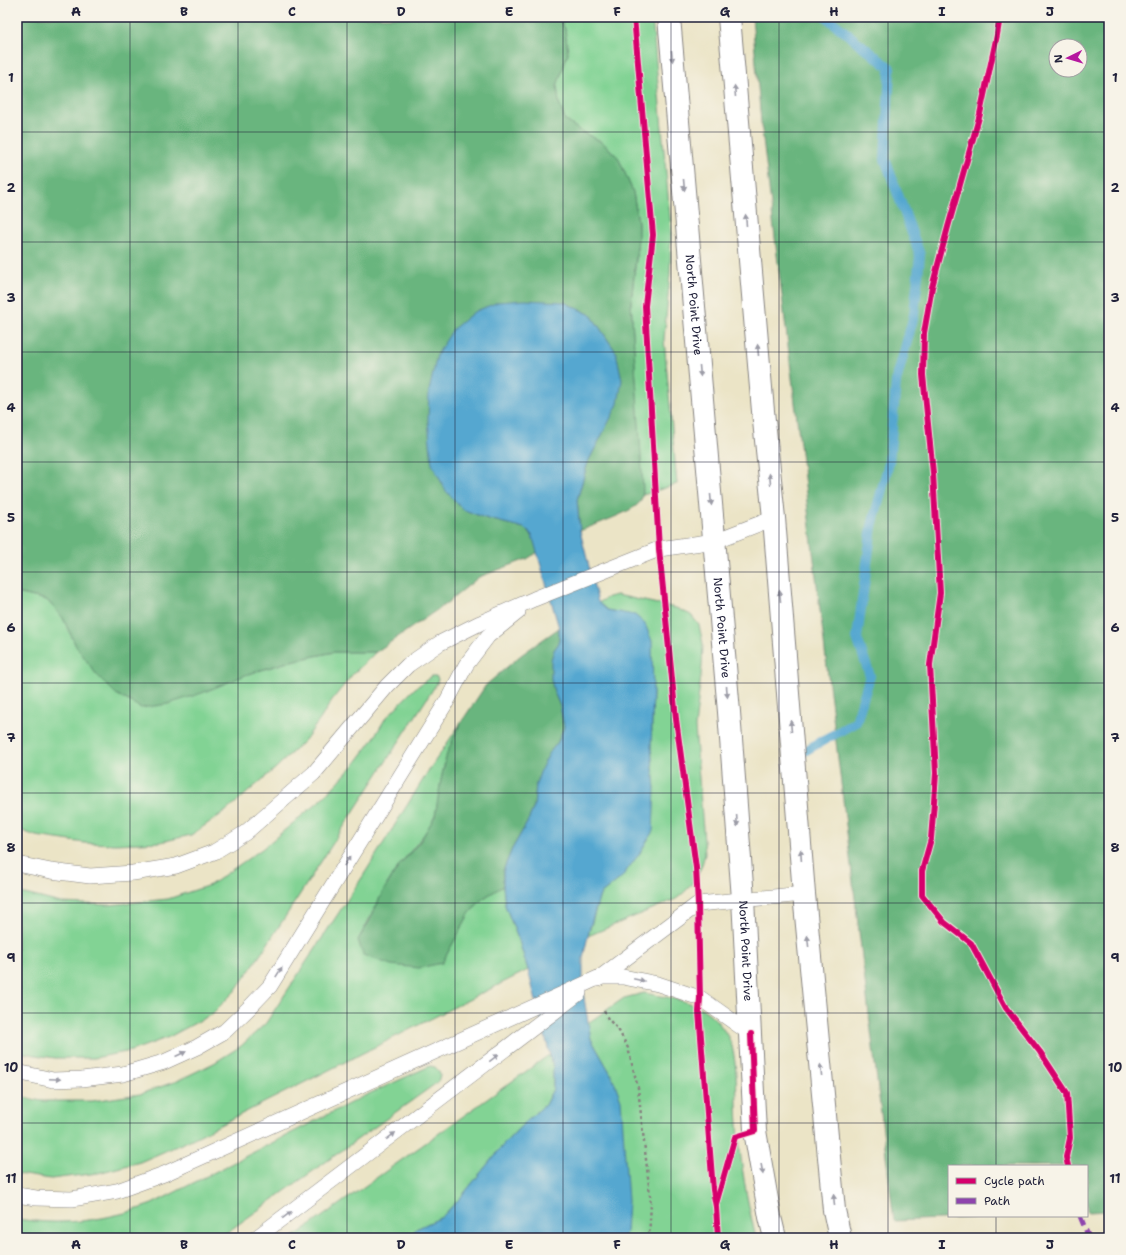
<svg xmlns="http://www.w3.org/2000/svg" width="1126" height="1255" viewBox="0 0 1126 1255" font-family="'Shantell Sans',sans-serif">
  <style>
    .green { fill: #82d394; stroke: #527a68 }
    .forest { fill: #69b57e; stroke: #466c5c; fill-rule: evenodd }
    .water { fill: #55a7d0; stroke: #3c6486 }
    .lines { fill: none; stroke-linecap: round; stroke-linejoin: round }
    .stream { stroke: #55a7d0; stroke-width: 10 }
    .lane-casing { stroke: #868380; stroke-width: 16 }
    .secondary-casing { stroke: #868380; stroke-width: 24 }
    .path { stroke: #868380; stroke-width: 2.5; stroke-dasharray: 3 3; stroke-linecap: butt }
    .lane { stroke: #fff; stroke-width: 15 }
    .secondary { stroke: #fff; stroke-width: 22 }
    .quiet { stroke: #8e44ad; stroke-width: 5; stroke-dasharray: 10 5; stroke-linecap: butt }
    .cycleway-casing { stroke: #f7f3e8; stroke-width: 8 }
    .cycleway { stroke: #d6006c; stroke-width: 6 }
    .oneway { fill: #9c9ca7 }
    .grid { fill: none; stroke: #22223b; stroke-width: 1; stroke-opacity: 0.55 }
    .labels { text-anchor: middle; dominant-baseline: central; stroke-width: 3; stroke-linejoin: round; paint-order: stroke }
    .street-label { font-size: 12px; fill: #22223b; stroke: #f7f3e8 }
    .neatline { fill: none; stroke: #22223b; stroke-width: 1.5 }
    .grid-label { font-size: 13px; text-anchor: middle; font-weight: bold; fill: #22223b }
  </style>
  <rect width="100%" height="100%" fill="#f7f3e8"/>
  <filter id="ink" filterUnits="userSpaceOnUse"><feTurbulence type="fractalNoise" baseFrequency=".025" numOctaves="2"/><feDisplacementMap in="SourceGraphic" scale="8" xChannelSelector="R" yChannelSelector="G"/><feConvolveMatrix kernelMatrix="1 2 1 2 8 2 1 2 1" color-interpolation-filters="sRGB"/></filter>
  <filter id="wash" filterUnits="userSpaceOnUse"><feTurbulence type="fractalNoise" baseFrequency=".012" numOctaves="4" result="noise"/><feDisplacementMap in="SourceGraphic" scale="16" xChannelSelector="R" yChannelSelector="G"/><feGaussianBlur stdDeviation="0.9" result="paint"/><feColorMatrix in="noise" values="0 0 0 0 0 0 0 0 0 0 0 0 0 0 0 0 0 1.4 0 .05"/><feComposite in="paint" operator="in"/></filter>
  <g filter="url(#wash)">
    <rect width="100%" height="100%" fill="#ebe4c6"/>
    <g class="green">
      <polygon points="558,17 652,17 671,228 670,275 664,339 677,484 643,495 631,302 637,252 638,222 633,192 618,157 602,142 582,132 565,120 559,103 557,86 568,53 565,29"/>
      <polygon points="17,593 47,600 63,618 76,646 248,674 291,661 334,652 376,652 352,675 332,700 321,718 305,740 277,767 226,811 191,835 161,842 115,844 85,843 36,836 17,829"/>
      <path d="M 617,595 L 676,608 L 691,615 L 699,625 L 703,644 L 702,667 L 695,727 L 705,854 C 700,875 693,886 676,899 L 588,936 L 600,895 L 621,878 L 655,789 L 651,747 L 653,693 L 621,613 L 607,610 L 598,603 L 608,597 Z"/>
      <polygon points="432,676 436,676 438,679 437,683 263,951 235,991 212,1014 169,1037 131,1051 94,1058 55,1058 17,1052 17,892 61,903 109,905 168,899 210,885 262,849 323,798 354,765 372,741 385,719 414,689"/>
      <path d="M 460,724 C 452,743 444,761 441,781 C 439,792 439,807 434,817 C 426,836 411,849 399,866 C 382,889 372,916 358,940 L 442,963 L 469,914 L 482,899 L 503,886 L 505,905 L 520,944 L 528,970 L 186,1142 L 140,1162 L 98,1173 L 51,1179 L 17,1174 L 17,1096 L 42,1101 L 92,1101 L 140,1094 L 177,1081 L 214,1063 L 241,1046 L 266,1023 L 363,876 L 429,770 Z"/>
      <path d="M 644,993 C 661,996 693,1001 707,1012 C 717,1019 728,1034 732,1046 C 738,1068 736,1101 738,1124 C 740,1163 747,1201 756,1238 L 623,1238 L 612,1076 L 591,1039 L 588,1023 L 624,998 Z"/>
      <polygon points="549,1055 553,1067 553,1089 545,1105 527,1120 504,1144 461,1197 442,1217 416,1229 410,1238 292,1238"/>
      <path d="M 430,1066 L 435,1067 L 439,1071 L 440,1075 L 438,1082 L 219,1238 L 17,1238 L 17,1219 C 50,1224 84,1223 116,1215 C 128,1213 140,1208 152,1204 L 362,1097 Z"/>
    </g>
    <g class="forest">
      <path d="M 17,17 L 558,17 L 565,29 L 568,53 L 557,86 L 559,103 L 565,120 L 582,132 L 602,142 L 618,157 L 633,192 L 638,222 L 638,239 L 631,302 L 642,471 C 642,480 645,494 640,502 C 633,512 593,525 580,531 L 577,500 L 588,462 L 602,434 L 616,352 L 591,315 L 564,302 L 462,509 L 485,518 L 524,528 L 532,535 L 538,552 L 527,559 L 479,577 L 447,603 L 376,652 L 334,652 L 291,661 L 248,674 L 202,693 L 168,704 L 141,708 L 116,694 L 96,674 L 76,646 L 63,618 L 47,600 L 17,593 Z"/>
      <path d="M 752,17 L 1109,17 L 1109,1211 L 1087,1212 L 1087,1166 L 949,1166 L 949,1216 L 1008,1216 L 894,1221 L 761,122 ZM 1056,46 L 1080,46 L 1080,70 L 1056,70 Z"/>
      <polygon points="559,628 559,643 554,650 554,692 560,706 564,727 558,742 550,752 536,784 534,807 527,823 512,849 503,871 503,886 482,899 469,914 442,963 419,968 391,965 363,955 358,940 370,920 382,893 399,866 421,840 435,816 441,780 447,753 460,724 486,685 521,655"/>
    </g>
    <polygon class="water" points="525,300 564,302 591,315 616,352 622,380 618,404 588,462 577,500 580,531 598,602 607,610 635,615 645,624 652,641 653,693 651,747 655,789 653,831 640,853 621,878 600,895 590,927 583,958 583,992 591,1039 612,1076 621,1100 628,1201 626,1232 624,1238 410,1238 416,1229 442,1217 461,1197 504,1144 527,1120 545,1105 553,1089 553,1067 528,970 520,944 505,905 503,886 503,871 512,849 527,823 534,807 536,784 542,767 550,752 558,742 564,727 560,706 554,692 551,679 551,660 554,650 559,643 559,628 532,535 524,528 485,518 462,509 446,491 432,464 428,421 429,391 437,355 453,329 474,312 498,302"/>
    <g class="lines">
      <polyline class="stream" points="794,757 856,722 870,676 857,638 872,526 889,463 896,382 914,315 920,255 885,159 890,68 826,17"/>
    </g>
  </g>
  <g filter="url(#ink)">
    <g class="lines">
      <defs>
        <g id="lane">
          <polyline points="17,864 51,871 90,876 133,873 176,866 214,852 245,833 314,773 387,686 408,665 440,643 480,623 534,599 659,549 715,541 774,518"/>
          <polyline points="598,979 698,904 804,894"/>
          <polyline points="17,1072 53,1080 82,1079 123,1074 164,1062 197,1047 225,1031 250,1007 270,986 447,701 466,665 488,636 518,612"/>
          <polyline points="17,1195 36,1198 72,1199 117,1191 164,1174 600,977 623,977 658,984 700,998 751,1034"/>
          <polyline points="256,1238 579,993"/>
        </g>
        <g id="secondary">
          <path id="s1" d="M 669,17 L 729,712 L 743,899 L 755,1131 L 770,1217 L 775,1238"/>
          <polyline points="729,17 763,411 774,518 804,894 834,1210 840,1238"/>
        </g>
      </defs>
      <use href="#lane" class="lane-casing"/>
      <use href="#secondary" class="secondary-casing"/>
      <polyline class="path" points="604,1011 608,1019 618,1029 628,1048 638,1088 651,1204 649,1238"/>
      <use href="#lane" class="lane"/>
      <use href="#secondary" class="secondary"/>
      <polyline class="quiet" points="1080,1216 1089,1238"/>
      <defs>
        <g id="cycleway">
          <polyline points="634,17 653,235 645,306 659,549 676,719 696,868 698,904 700,998 699,1012 713,1190 716,1207 718,1238"/>
          <polyline points="1000,17 997,35 980,114 948,227 932,287 924,333 923,375 933,473 940,593 930,665 936,773 934,802 931,839 922,871 922,895 944,922 971,943 1006,1008 1040,1052 1067,1093 1070,1138 1066,1157 1068,1166"/>
          <polyline points="716,1204 735,1137 755,1131 751,1034"/>
        </g>
      </defs>
      <use href="#cycleway" class="cycleway-casing"/>
      <use href="#cycleway" class="cycleway"/>
    </g>
    <defs><path id="oneway-solid" d="M-6-.8H1V-3.2L6.5 0L1 3.2V.8H-6Z"/></defs>
    <g class="oneway">
      <use href="#oneway-solid" transform="translate(672 56) rotate(85)"/>
      <use href="#oneway-solid" transform="translate(735 91) rotate(-95)"/>
      <use href="#oneway-solid" transform="translate(684 185) rotate(85)"/>
      <use href="#oneway-solid" transform="translate(746 220) rotate(-95)"/>
      <use href="#oneway-solid" transform="translate(758 350) rotate(-95)"/>
      <use href="#oneway-solid" transform="translate(700 371) rotate(85)"/>
      <use href="#oneway-solid" transform="translate(770 479) rotate(-96)"/>
      <use href="#oneway-solid" transform="translate(711 500) rotate(85)"/>
      <use href="#oneway-solid" transform="translate(780 596) rotate(-95)"/>
      <use href="#oneway-solid" transform="translate(727 692) rotate(85)"/>
      <use href="#oneway-solid" transform="translate(791 726) rotate(-95)"/>
      <use href="#oneway-solid" transform="translate(737 821) rotate(86)"/>
      <use href="#oneway-solid" transform="translate(801 855) rotate(-94)"/>
      <use href="#oneway-solid" transform="translate(347 861) rotate(-58)"/>
      <use href="#oneway-solid" transform="translate(808 941) rotate(-96)"/>
      <use href="#oneway-solid" transform="translate(279 972) rotate(-58)"/>
      <use href="#oneway-solid" transform="translate(639 980) rotate(12)"/>
      <use href="#oneway-solid" transform="translate(181 1054) rotate(-24)"/>
      <use href="#oneway-solid" transform="translate(494 1058) rotate(-37)"/>
      <use href="#oneway-solid" transform="translate(821 1070) rotate(-96)"/>
      <use href="#oneway-solid" transform="translate(55 1079) rotate(3)"/>
      <use href="#oneway-solid" transform="translate(391 1136) rotate(-37)"/>
      <use href="#oneway-solid" transform="translate(762 1169) rotate(80)"/>
      <use href="#oneway-solid" transform="translate(834 1200) rotate(-95)"/>
      <use href="#oneway-solid" transform="translate(287 1215) rotate(-37)"/>
    </g>
  </g>
  <path class="grid" d="M 130,17 L 130,1238M 238,17 L 238,1238M 347,17 L 347,1238M 455,17 L 455,1238M 563,17 L 563,1238M 671,17 L 671,1238M 779,17 L 779,1238M 888,17 L 888,1238M 996,17 L 996,1166M 17,132 L 1109,132M 17,242 L 1109,242M 17,352 L 1109,352M 17,462 L 1109,462M 17,572 L 1109,572M 17,683 L 1109,683M 17,793 L 1109,793M 17,903 L 1109,903M 17,1013 L 1109,1013M 17,1123 L 1109,1123M 996,1216 L 996,1238"/>
  <g class="labels">
    <g class="street-label">
      <text stroke="none"><textPath href="#s1" startOffset="289">North Point Drive</textPath></text>
      <text stroke="none"><textPath href="#s1" startOffset="613">North Point Drive</textPath></text>
      <text stroke="none"><textPath href="#s1" startOffset="937">North Point Drive</textPath></text>
    </g>
  </g>
  <rect width="1126" height="1255" fill="none" stroke="#f7f3e8" stroke-width="44"/>
  <rect x="948" y="1165" width="140" height="52" fill="#f7f3e8" stroke="#a29fa3"/>
  <rect x="956" y="1178" width="20" height="6" fill="#d6006c" stroke="#a29fa3"/>
  <text x="984" y="1185" font-size="12" fill="#22223b">Cycle path</text>
  <rect x="956" y="1198" width="20" height="6" fill="#8e44ad" stroke="#a29fa3"/>
  <text x="984" y="1205" font-size="12" fill="#22223b">Path</text>
  <g transform="translate(1068 58) rotate(265)"><circle r="19" fill="#f7f3e8" stroke="#a29fa3"/>
  <path d="M0-3L7 15L0 10L-7 15Z" fill="#b5179e"/>
  <text y="-6" font-size="11" font-weight="bold" text-anchor="middle" fill="#22223b">N</text>
  </g>
  <rect x="22" y="22" width="1082" height="1211" class="neatline"/>
  <g class="grid-label">
    <text x="76" y="16">A</text>
    <text x="184" y="16">B</text>
    <text x="292" y="16">C</text>
    <text x="401" y="16">D</text>
    <text x="509" y="16">E</text>
    <text x="617" y="16">F</text>
    <text x="725" y="16">G</text>
    <text x="834" y="16">H</text>
    <text x="942" y="16">I</text>
    <text x="1050" y="16">J</text>
    <text x="11" y="82">1</text>
    <text x="1115" y="82">1</text>
    <text x="11" y="192">2</text>
    <text x="1115" y="192">2</text>
    <text x="11" y="302">3</text>
    <text x="1115" y="302">3</text>
    <text x="11" y="412">4</text>
    <text x="1115" y="412">4</text>
    <text x="11" y="522">5</text>
    <text x="1115" y="522">5</text>
    <text x="11" y="632">6</text>
    <text x="1115" y="632">6</text>
    <text x="11" y="742">7</text>
    <text x="1115" y="742">7</text>
    <text x="11" y="852">8</text>
    <text x="1115" y="852">8</text>
    <text x="11" y="962">9</text>
    <text x="1115" y="962">9</text>
    <text x="11" y="1072">10</text>
    <text x="1115" y="1072">10</text>
    <text x="11" y="1183">11</text>
    <text x="1115" y="1183">11</text>
    <text x="76" y="1249">A</text>
    <text x="184" y="1249">B</text>
    <text x="292" y="1249">C</text>
    <text x="401" y="1249">D</text>
    <text x="509" y="1249">E</text>
    <text x="617" y="1249">F</text>
    <text x="725" y="1249">G</text>
    <text x="834" y="1249">H</text>
    <text x="942" y="1249">I</text>
    <text x="1050" y="1249">J</text>
  </g>
</svg>
